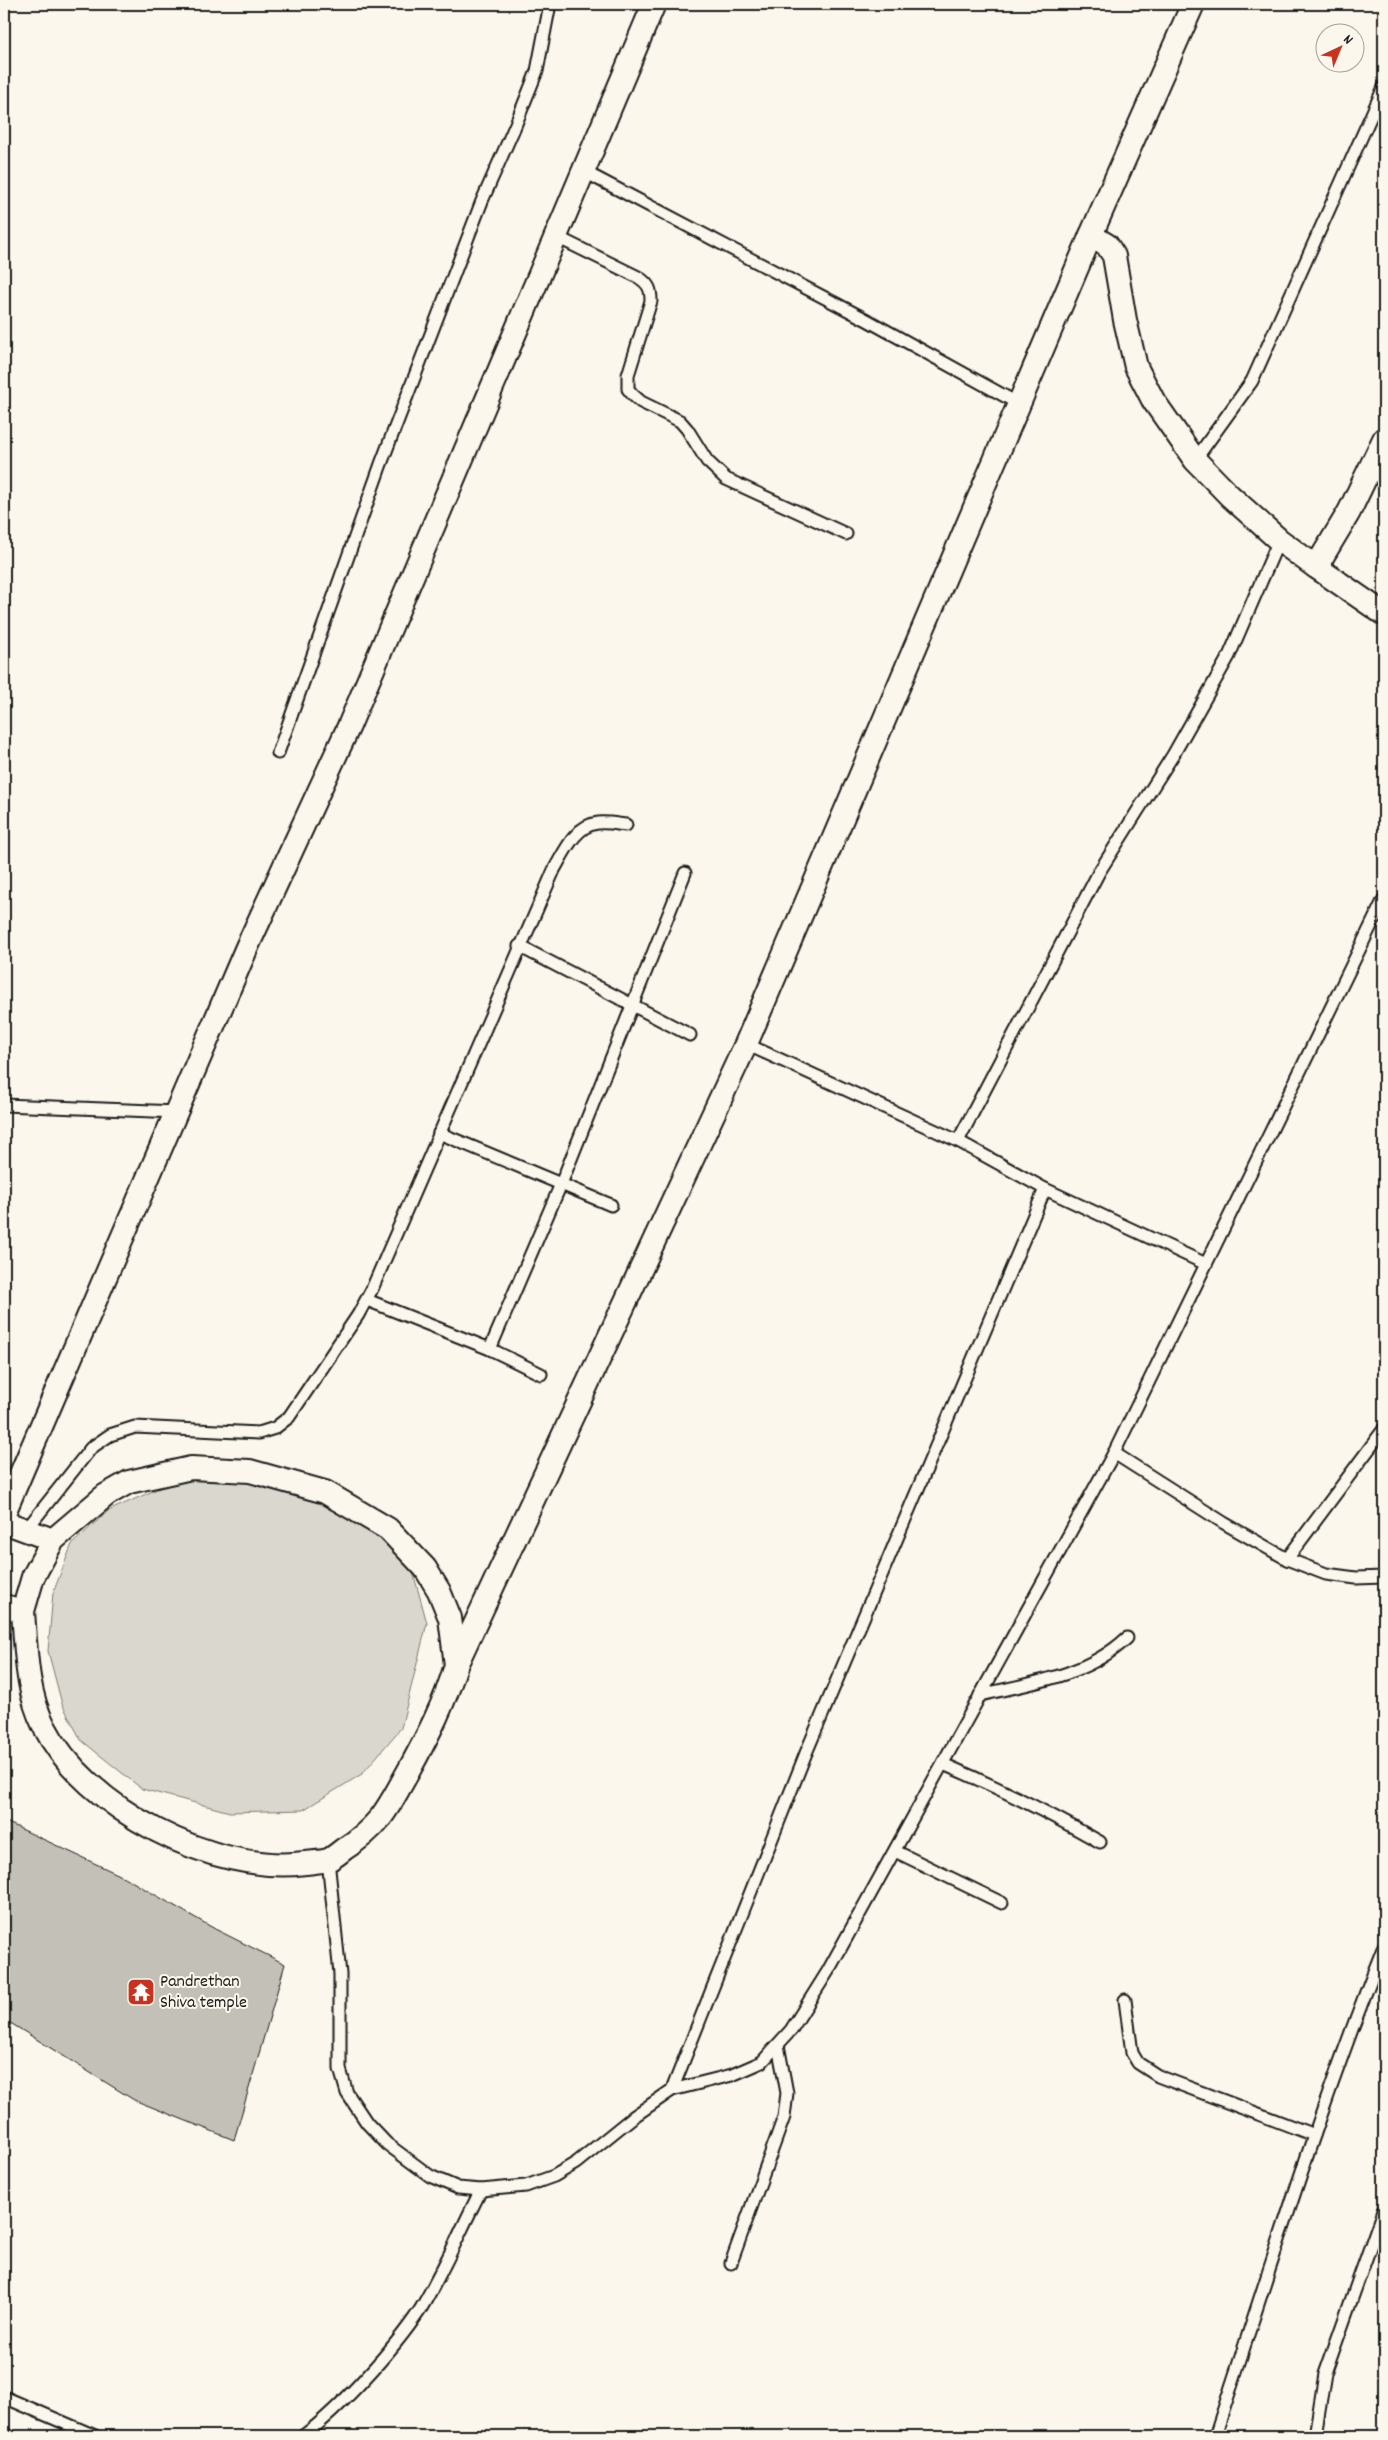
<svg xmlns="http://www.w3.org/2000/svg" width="1388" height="2440" viewBox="0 0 1388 2440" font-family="Dekko,sans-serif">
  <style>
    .green { fill: #dad7ce; stroke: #7b7a75 }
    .building { fill: #c3c0b8; stroke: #1c1c1c }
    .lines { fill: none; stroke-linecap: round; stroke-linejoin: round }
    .lane-casing { stroke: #1c1c1c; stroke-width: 15 }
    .street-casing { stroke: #1c1c1c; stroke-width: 26 }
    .lane { stroke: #fbf7ec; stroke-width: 11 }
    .street { stroke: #fbf7ec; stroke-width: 22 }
    .labels { text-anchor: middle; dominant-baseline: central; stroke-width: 4; stroke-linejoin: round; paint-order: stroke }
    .poi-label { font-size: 18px; fill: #1c1c1c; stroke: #fbf7ec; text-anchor: start }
  </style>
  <rect width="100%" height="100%" fill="#fbf7ec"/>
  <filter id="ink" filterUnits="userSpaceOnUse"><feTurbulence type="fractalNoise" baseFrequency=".02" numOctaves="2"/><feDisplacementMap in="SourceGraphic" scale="10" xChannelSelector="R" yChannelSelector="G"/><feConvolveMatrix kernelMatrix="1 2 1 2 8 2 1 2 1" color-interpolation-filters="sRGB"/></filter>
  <g filter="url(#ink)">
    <polygon class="green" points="184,1477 237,1479 301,1488 351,1511 411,1565 427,1623 401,1728 362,1774 303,1810 230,1812 142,1789 81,1740 62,1704 48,1651 53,1593 72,1544 108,1511"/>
    <polygon class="building" points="4,1821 124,1877 215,1929 285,1964 234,2140 134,2100 4,2019"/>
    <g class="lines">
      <defs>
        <g id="lane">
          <polyline points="583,171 867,320 1019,404"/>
          <path d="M 555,236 L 638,277 C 649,284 651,289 651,301 L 628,375 L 628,389 L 633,395 L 641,402 L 680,421 L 687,429 L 707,461 L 726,479 L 846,534"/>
          <polyline points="1195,460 1252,381 1384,87"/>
          <polyline points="278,753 381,464 482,201 515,126 537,71 550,4"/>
          <polyline points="519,946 690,1035"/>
          <polyline points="746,1044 958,1141 1045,1189 1206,1264"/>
          <polyline points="4,1105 177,1112"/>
          <polyline points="439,1133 611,1205"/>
          <polyline points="958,1141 1099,872 1173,755 1229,656 1279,540"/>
          <polyline points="367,1300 490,1349 541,1374"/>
          <polyline points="490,1349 561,1184 685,873"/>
          <polyline points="1114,1453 1224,1523 1287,1559 1326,1574 1356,1578 1384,1577"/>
          <path d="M 26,1530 L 91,1448 L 110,1435 L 135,1427 L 259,1433 L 275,1428 L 289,1417 L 358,1315 L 372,1289 L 554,870 C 564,853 575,825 598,823 C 607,822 617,824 626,825"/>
          <polyline points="1287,1559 1384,1429"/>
          <path d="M 980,1695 C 1032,1683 1087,1676 1127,1638"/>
          <path d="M 943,1764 C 998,1787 1049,1813 1100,1842"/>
          <polyline points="895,1851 1002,1903"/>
          <polyline points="328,1860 340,1974 340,2069 347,2093 367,2123 387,2144 430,2176 458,2188 481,2190 526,2186 554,2176 576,2163 633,2117 672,2090 732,2075 762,2062 791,2030 828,1971 1114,1453 1384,899"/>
          <polyline points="1125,2000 1132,2053 1138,2063 1158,2076 1314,2135"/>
          <polyline points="672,2090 806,1753 1045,1189"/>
          <polyline points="731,2263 784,2117 787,2093 778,2045"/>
          <polyline points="4,2397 95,2436"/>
          <path d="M 303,2436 C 341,2408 394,2349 420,2310 C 443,2272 461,2229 481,2190"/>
          <path d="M 1215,2436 C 1269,2272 1320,2106 1384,1946"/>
          <polyline points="1315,2436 1325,2374 1384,2208"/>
        </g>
        <g id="street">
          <polyline points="1091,235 1107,245 1114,256 1125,320 1136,367 1153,400 1195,460 1230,496 1279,540 1316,567 1349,512 1384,439"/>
          <polyline points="1316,567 1384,614"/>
          <polyline points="4,1513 247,947 349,726 654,4"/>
          <polyline points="4,1522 53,1540 106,1495 129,1482 191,1468 250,1471 325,1492 388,1529 425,1568 439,1591 450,1618 456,1665"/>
          <path d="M 4,1606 L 23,1611 C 26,1649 26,1691 44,1726 C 86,1809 214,1875 305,1863 C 312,1862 321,1862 328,1860 C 333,1858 339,1853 344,1849 C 357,1841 371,1829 381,1817 C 391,1804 400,1786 408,1772 C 427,1737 445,1703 456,1665 L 746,1044 L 1091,235 L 1193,4"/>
          <polyline points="23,1611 33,1577 53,1540"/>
        </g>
      </defs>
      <use href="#lane" class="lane-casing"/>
      <use href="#street" class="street-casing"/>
      <use href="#lane" class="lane"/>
      <use href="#street" class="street"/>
    </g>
  </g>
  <defs>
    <symbol id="temple-square" viewBox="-11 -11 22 22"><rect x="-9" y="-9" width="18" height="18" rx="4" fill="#c8321e" stroke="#fbf7ec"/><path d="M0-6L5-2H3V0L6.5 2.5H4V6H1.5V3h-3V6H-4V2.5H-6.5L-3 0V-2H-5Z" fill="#fff"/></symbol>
  </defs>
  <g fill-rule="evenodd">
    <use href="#temple-square" x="125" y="1976" width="32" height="32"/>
  </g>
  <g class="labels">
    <g class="poi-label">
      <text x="160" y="1982">Pandrethan<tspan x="160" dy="21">Shiva temple</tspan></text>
    </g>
  </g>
  <rect width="1388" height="2440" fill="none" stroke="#fbf7ec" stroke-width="20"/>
  <rect x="10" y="10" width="1368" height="2420" fill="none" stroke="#1c1c1c" stroke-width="2" filter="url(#ink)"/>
  <g transform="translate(1340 48) rotate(44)"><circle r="24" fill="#fbf7ec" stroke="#a29f99"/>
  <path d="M0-4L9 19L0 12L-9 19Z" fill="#c8321e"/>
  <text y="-8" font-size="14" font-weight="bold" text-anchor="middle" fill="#1c1c1c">N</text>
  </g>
</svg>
